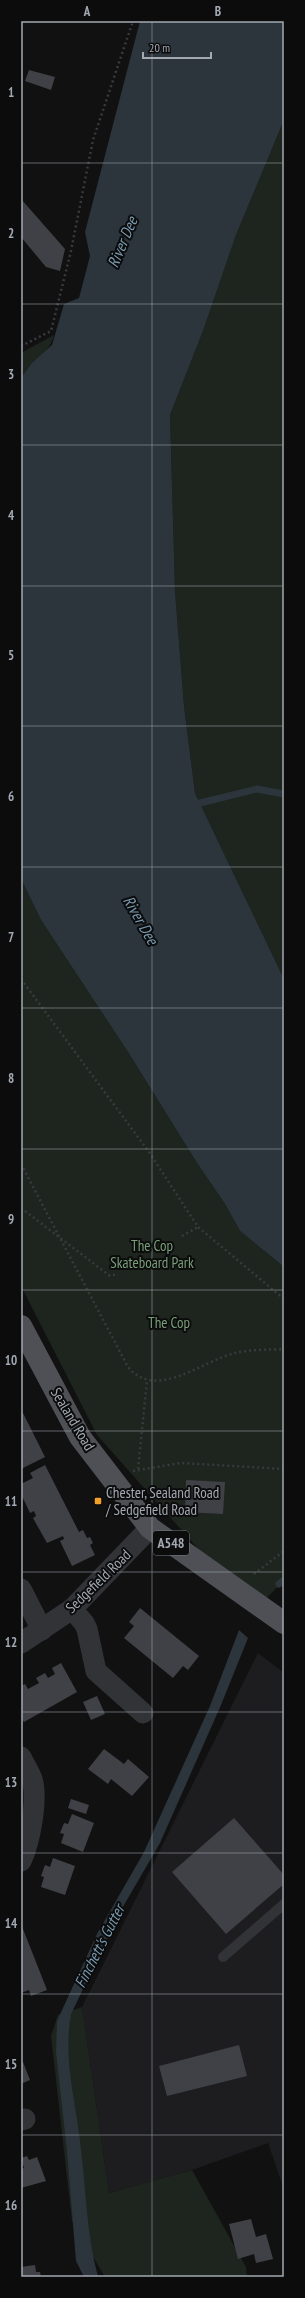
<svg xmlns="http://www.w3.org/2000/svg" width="305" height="2298" viewBox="0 0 305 2298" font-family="'PT Sans Narrow',sans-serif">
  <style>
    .built { fill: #1d1d1f }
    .green { fill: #1d251e }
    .water { fill: #2b353b }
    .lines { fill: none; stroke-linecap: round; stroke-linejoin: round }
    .stream { stroke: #2b353b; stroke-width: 7 }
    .building { fill: #404146 }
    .path { stroke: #383a3e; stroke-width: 2.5; stroke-dasharray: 2 3; stroke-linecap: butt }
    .lane { stroke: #323337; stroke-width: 10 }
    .street { stroke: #323337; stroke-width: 21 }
    .primary { stroke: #4e5056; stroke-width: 22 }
    .grid { fill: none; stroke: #a2a9b3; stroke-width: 1; stroke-opacity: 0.55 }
    .poi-dot { fill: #f1a02a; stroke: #0c0c0d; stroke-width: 1.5 }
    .labels { text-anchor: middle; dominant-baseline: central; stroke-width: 4; stroke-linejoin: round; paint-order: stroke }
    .shield { fill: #0c0c0d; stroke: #757a81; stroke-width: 1 }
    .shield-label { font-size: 14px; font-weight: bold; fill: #a2a9b3 }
    .park-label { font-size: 15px; fill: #799f79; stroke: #0c0c0d }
    .street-label { font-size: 15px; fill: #a2a9b3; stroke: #0c0c0d }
    .poi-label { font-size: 15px; fill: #a2a9b3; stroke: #0c0c0d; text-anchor: start }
    .water-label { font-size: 16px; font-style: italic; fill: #7899af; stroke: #0c0c0d }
    .neatline { fill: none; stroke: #a2a9b3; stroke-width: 1.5 }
    .grid-label { font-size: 13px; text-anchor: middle; font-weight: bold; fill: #a2a9b3 }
  </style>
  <rect width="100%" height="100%" fill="#111112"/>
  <polygon class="built" points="258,1653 284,1673 284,2189 268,2143 192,2170 109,2193 82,2007"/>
  <g class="green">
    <polygon points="284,120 284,979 195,793 184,706 175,591 170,415 203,331 236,235"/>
    <path d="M 54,335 C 50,352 32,364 21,378 L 21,353 Z"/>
    <polygon points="21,879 41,920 128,1052 197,1163 225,1204 240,1231 284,1267 284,1580 267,1598 201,1552 97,1435 21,1286"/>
    <polygon points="82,2007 109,2193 192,2170 246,2267 247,2277 105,2277 72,2221 51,2036 58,2015"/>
  </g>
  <g class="water">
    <polygon points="140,21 284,21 284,120 236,235 203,331 170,415 175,591 184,706 195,793 284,979 284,1267 240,1231 225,1204 197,1163 128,1052 41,920 21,879 21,378 32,363 52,345 64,304 79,298 90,256 85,232"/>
    <path d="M 239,1630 L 248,1638 L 221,1705 L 160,1843 L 124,1905 L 71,2014 C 63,2059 75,2097 80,2141 C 86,2187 86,2232 98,2277 L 84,2277 L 76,2261 L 67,2151 L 56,2052 L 57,2021 L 97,1934 L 144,1852 L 210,1706 Z"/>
  </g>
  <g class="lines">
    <g class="stream">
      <polyline points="200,803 257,789 284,794"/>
      <polyline points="279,1584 284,1580"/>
    </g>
  </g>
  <g class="building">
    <polygon points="29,70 55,77 51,90 25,81"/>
    <polygon points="21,199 65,249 60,271 46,267 21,237"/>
    <polygon points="21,1409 45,1457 21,1469"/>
    <polygon points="45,1465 79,1532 83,1530 87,1538 90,1537 93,1543 90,1545 95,1555 72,1566 60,1541 64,1539 63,1536 47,1543 33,1518 36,1516 34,1511 30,1513 21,1494 21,1484 33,1478 30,1473"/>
    <polygon points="186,1480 225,1482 223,1514 185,1512"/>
    <polygon points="140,1608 199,1656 188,1670 183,1666 173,1678 124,1638 134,1626 129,1622"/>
    <polygon points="61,1663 77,1692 24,1722 21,1718 21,1686 25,1684 28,1689 39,1683 36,1678 45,1673 48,1678 55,1674 52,1668"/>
    <polygon points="97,1696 105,1714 91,1720 83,1702"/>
    <polygon points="104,1749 124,1764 128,1759 149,1777 132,1796 111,1779 108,1784 88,1769"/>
    <polygon points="71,1799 89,1805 86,1814 68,1808"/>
    <polygon points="72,1814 94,1823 83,1852 61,1843 64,1834 60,1833 64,1823 68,1824"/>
    <polygon points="234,1818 284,1875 284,1884 226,1934 172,1872"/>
    <polygon points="53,1858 75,1866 65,1895 41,1887 44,1877 41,1876 45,1865 50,1867"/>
    <polygon points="21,1924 47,1990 31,1996 29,1990 21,1993"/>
    <polygon points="239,2045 247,2076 167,2096 159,2066"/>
    <polygon points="21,2057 30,2080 23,2083 21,2079"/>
    <polygon points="27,2156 29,2160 37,2157 46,2181 21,2188 21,2169 24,2168 21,2158"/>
    <polygon points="251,2219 256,2237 266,2234 273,2259 256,2263 254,2254 238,2259 229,2224"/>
    <polygon points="35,2265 36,2272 40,2272 41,2277 21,2277 21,2267"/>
  </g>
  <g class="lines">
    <g class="path">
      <polyline points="21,346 51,331 71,251 93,140 133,21"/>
      <polyline points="21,979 149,1152 198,1227 284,1299"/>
      <path d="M 21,1164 L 128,1367 C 156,1401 202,1361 235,1353 C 250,1349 269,1350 284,1349"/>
      <polyline points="21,1208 110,1276 118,1274"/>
      <polyline points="182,1236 198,1227"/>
      <polyline points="138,1469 147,1381"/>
      <polyline points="133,1471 181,1463 284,1469"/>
      <polyline points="254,1574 284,1551"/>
    </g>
    <polyline class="lane" points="223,1957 284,1904"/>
    <g class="street">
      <polyline points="21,1589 42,1630"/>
      <polyline points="72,1609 84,1623 87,1629 96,1671 143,1713"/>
      <polyline points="21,1643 72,1609 150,1528"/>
      <path d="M 21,1757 C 24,1764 29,1771 32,1779 C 38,1799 30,1842 21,1861"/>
      <polyline points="21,2120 25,2119"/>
    </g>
    <polyline class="primary" points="21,1326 80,1437 150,1528 284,1623"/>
  </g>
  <path class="grid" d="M 152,21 L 152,2277M 21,163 L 284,163M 21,304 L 284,304M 21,445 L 284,445M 21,586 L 284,586M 21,726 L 284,726M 21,867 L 284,867M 21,1008 L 284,1008M 21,1149 L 284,1149M 21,1290 L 284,1290M 21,1431 L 284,1431M 21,1572 L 284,1572M 21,1712 L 284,1712M 21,1853 L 284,1853M 21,1994 L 284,1994M 21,2135 L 284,2135"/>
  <rect class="poi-dot" x="94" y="1497" width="8" height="8" rx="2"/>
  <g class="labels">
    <rect class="shield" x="153" y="1531" width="36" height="24" rx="3"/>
    <g class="shield-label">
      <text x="171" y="1543">A548</text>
    </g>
    <g class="park-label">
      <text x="152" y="1245">The Cop<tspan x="152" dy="17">Skateboard Park</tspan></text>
      <text x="169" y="1322">The Cop</text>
    </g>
    <g class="street-label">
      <text transform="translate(73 1419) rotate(59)">Sealand Road</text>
      <text transform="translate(98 1581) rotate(-44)">Sedgefield Road</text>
    </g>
    <g class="poi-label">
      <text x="106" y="1492">Chester, Sealand Road<tspan x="106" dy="17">/ Sedgefield Road</tspan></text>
    </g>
    <g class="water-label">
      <text transform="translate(122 242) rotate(-67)">River Dee</text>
      <text transform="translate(141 920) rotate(60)">River Dee</text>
      <text transform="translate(99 1946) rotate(-63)">Finchett's Gutter</text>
    </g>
  </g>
  <rect width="305" height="2298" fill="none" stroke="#0c0c0d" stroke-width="44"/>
  <path d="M143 52v6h68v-6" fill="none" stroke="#a2a9b3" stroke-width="2"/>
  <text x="149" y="52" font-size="12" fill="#a2a9b3" stroke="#0c0c0d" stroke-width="3" paint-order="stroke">20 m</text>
  <rect x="22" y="22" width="261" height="2254" class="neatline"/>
  <g class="grid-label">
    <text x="87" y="16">A</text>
    <text x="218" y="16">B</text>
    <text x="11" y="97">1</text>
    <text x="11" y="238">2</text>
    <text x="11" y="379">3</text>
    <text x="11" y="520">4</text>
    <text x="11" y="660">5</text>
    <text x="11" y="801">6</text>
    <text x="11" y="942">7</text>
    <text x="11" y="1083">8</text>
    <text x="11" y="1224">9</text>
    <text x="11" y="1365">10</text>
    <text x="11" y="1506">11</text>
    <text x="11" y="1647">12</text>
    <text x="11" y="1787">13</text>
    <text x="11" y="1928">14</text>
    <text x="11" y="2069">15</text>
    <text x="11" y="2210">16</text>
  </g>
</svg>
